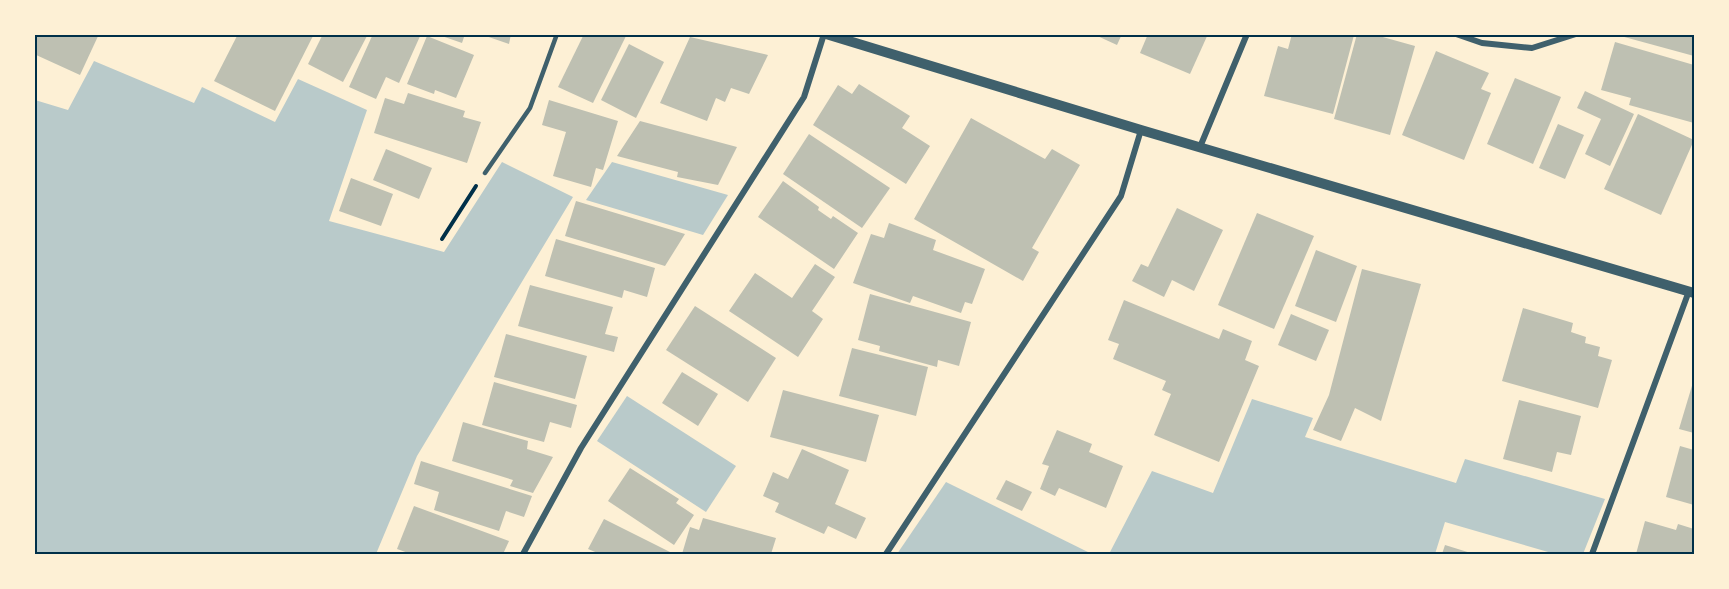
<svg xmlns="http://www.w3.org/2000/svg" width="1729" height="589" viewBox="0 0 1729 589" font-family="Mulish,sans-serif">
  <style>
    .green { fill: #b9caca }
    .building { fill: #bec0b2 }
    .lines { fill: none; stroke-linecap: round; stroke-linejoin: round }
    .path { stroke: #003049; stroke-width: 4 }
    .service { stroke: #3f606c; stroke-width: 4.5 }
    .minor { stroke: #3f606c; stroke-width: 6 }
    .tertiary { stroke: #3f606c; stroke-width: 10 }
    .neatline { fill: none; stroke: #003049; stroke-width: 2 }
  </style>
  <rect width="100%" height="100%" fill="#fdf0d5"/>
  <g class="green">
    <polygon points="94,61 194,103 202,87 275,122 298,79 367,110 329,221 444,252 502,162 573,197 417,456 376,554 35,554 35,100 68,110"/>
    <polygon points="612,162 728,195 703,235 586,200"/>
    <polygon points="627,396 736,466 706,512 597,441"/>
    <polygon points="1252,399 1313,418 1305,437 1456,483 1465,459 1605,499 1583,554 1555,554 1445,522 1435,554 1109,554 1152,471 1213,493"/>
    <polygon points="946,482 1092,554 897,554"/>
  </g>
  <g class="building">
    <polygon points="34,34 99,34 80,75 34,54"/>
    <polygon points="238,34 314,34 275,111 214,81"/>
    <polygon points="323,34 368,34 343,82 308,64"/>
    <polygon points="373,34 421,34 399,83 386,77 376,99 349,87"/>
    <polygon points="436,34 465,34 462,43"/>
    <polygon points="480,34 511,34 509,44"/>
    <polygon points="584,34 627,34 593,103 558,87"/>
    <polygon points="1093,34 1122,34 1117,45"/>
    <polygon points="1148,34 1208,34 1190,74 1140,53"/>
    <polygon points="1292,34 1354,35 1333,114 1264,96 1278,46 1288,49"/>
    <polygon points="1357,34 1372,34 1415,46 1390,135 1334,119"/>
    <polygon points="1617,34 1694,34 1694,56 1617,35"/>
    <polygon points="427,36 474,55 456,98 435,90 434,94 407,84"/>
    <polygon points="690,37 768,55 749,94 731,88 725,102 716,98 707,121 660,103"/>
    <polygon points="1615,42 1694,65 1694,123 1629,105 1631,98 1601,90"/>
    <polygon points="629,44 664,62 636,118 601,100"/>
    <polygon points="1436,51 1489,73 1481,89 1491,93 1464,160 1402,135"/>
    <polygon points="1515,78 1561,97 1533,164 1487,144"/>
    <polygon points="859,84 910,116 902,128 930,146 906,184 813,125 838,85 852,94"/>
    <polygon points="1585,91 1634,114 1610,166 1585,154 1601,119 1577,108"/>
    <polygon points="408,93 465,111 463,117 481,122 467,163 374,133 385,98 404,104"/>
    <polygon points="549,100 618,121 603,170 596,168 591,187 553,176 566,132 542,125"/>
    <polygon points="1638,114 1694,140 1661,215 1604,189"/>
    <polygon points="971,118 1045,159 1052,149 1080,165 1032,248 1039,252 1023,281 914,219"/>
    <polygon points="640,121 737,147 718,185 677,177 678,172 617,156"/>
    <polygon points="1558,124 1584,135 1565,179 1539,168"/>
    <polygon points="809,134 890,188 862,228 783,174"/>
    <polygon points="386,149 432,168 419,199 373,180"/>
    <polygon points="351,178 393,194 381,226 339,211"/>
    <polygon points="783,181 819,207 818,210 831,219 833,216 858,233 834,269 758,217"/>
    <polygon points="576,201 685,234 665,266 565,236"/>
    <polygon points="1177,208 1223,230 1194,291 1172,280 1164,297 1132,281 1141,264 1148,267"/>
    <polygon points="1257,213 1314,236 1274,329 1218,305"/>
    <polygon points="889,223 936,240 933,250 985,269 972,304 965,302 961,313 913,296 910,303 853,283 871,234 884,238"/>
    <polygon points="556,239 655,268 647,297 624,290 622,298 545,276"/>
    <polygon points="1316,250 1357,266 1336,322 1295,306"/>
    <polygon points="815,264 835,277 812,311 823,319 798,357 729,311 755,273 792,298"/>
    <polygon points="1362,269 1421,284 1381,421 1355,408 1341,441 1313,430 1329,395"/>
    <polygon points="530,285 613,307 605,334 618,337 614,352 518,326"/>
    <polygon points="870,294 971,322 959,366 938,360 937,367 879,351 880,346 858,340"/>
    <polygon points="1124,300 1219,339 1223,329 1252,341 1245,360 1259,366 1219,462 1154,435 1171,394 1162,390 1166,381 1113,359 1119,344 1108,340"/>
    <polygon points="695,306 776,358 748,402 666,350"/>
    <polygon points="1523,308 1573,323 1571,332 1586,337 1585,343 1600,347 1598,356 1612,360 1598,408 1502,381"/>
    <polygon points="1291,314 1329,330 1316,361 1278,345"/>
    <polygon points="506,334 587,356 575,399 494,377"/>
    <polygon points="852,348 928,367 916,416 839,396"/>
    <polygon points="682,372 718,394 698,426 662,403"/>
    <polygon points="1694,379 1694,433 1679,429"/>
    <polygon points="494,382 577,405 571,428 550,422 544,442 482,425"/>
    <polygon points="783,390 879,415 866,462 770,437"/>
    <polygon points="1519,400 1581,416 1571,455 1557,452 1552,472 1503,459"/>
    <polygon points="463,422 528,441 527,449 553,457 533,493 510,486 513,480 452,461"/>
    <polygon points="1057,430 1092,444 1089,452 1123,466 1106,508 1059,488 1055,496 1040,489 1049,466 1042,464"/>
    <polygon points="1680,446 1694,450 1694,505 1666,497"/>
    <polygon points="802,449 849,470 835,504 866,518 856,539 828,526 824,534 775,512 779,503 763,496 773,472 788,479"/>
    <polygon points="421,461 532,496 524,517 506,511 499,531 434,510 439,492 414,484"/>
    <polygon points="630,468 679,499 676,503 694,515 674,545 608,501"/>
    <polygon points="1006,480 1032,492 1022,511 996,499"/>
    <polygon points="414,506 509,541 503,554 411,554 397,549"/>
    <polygon points="703,518 776,538 771,554 682,554 690,527 699,530"/>
    <polygon points="604,519 674,554 600,554 588,549"/>
    <polygon points="1645,521 1676,530 1678,524 1694,529 1694,554 1636,554"/>
    <polygon points="1445,545 1474,554 1442,554"/>
  </g>
  <g class="lines">
    <polyline class="path" points="442,239 476,186"/>
    <polyline class="service" points="485,173 530,108 557,34"/>
    <g class="minor">
      <polyline points="1456,34 1482,43 1532,48 1576,34"/>
      <polyline points="1200,147 1247,34"/>
      <polyline points="523,554 581,448 804,97 824,34"/>
      <polyline points="886,554 1121,196 1141,130"/>
      <polyline points="1592,554 1689,291"/>
    </g>
    <polyline class="tertiary" points="826,34 1141,130 1694,293"/>
  </g>
  <rect width="1729" height="589" fill="none" stroke="#fdf0d5" stroke-width="72"/>
  <rect x="36" y="36" width="1657" height="517" class="neatline"/>
</svg>
